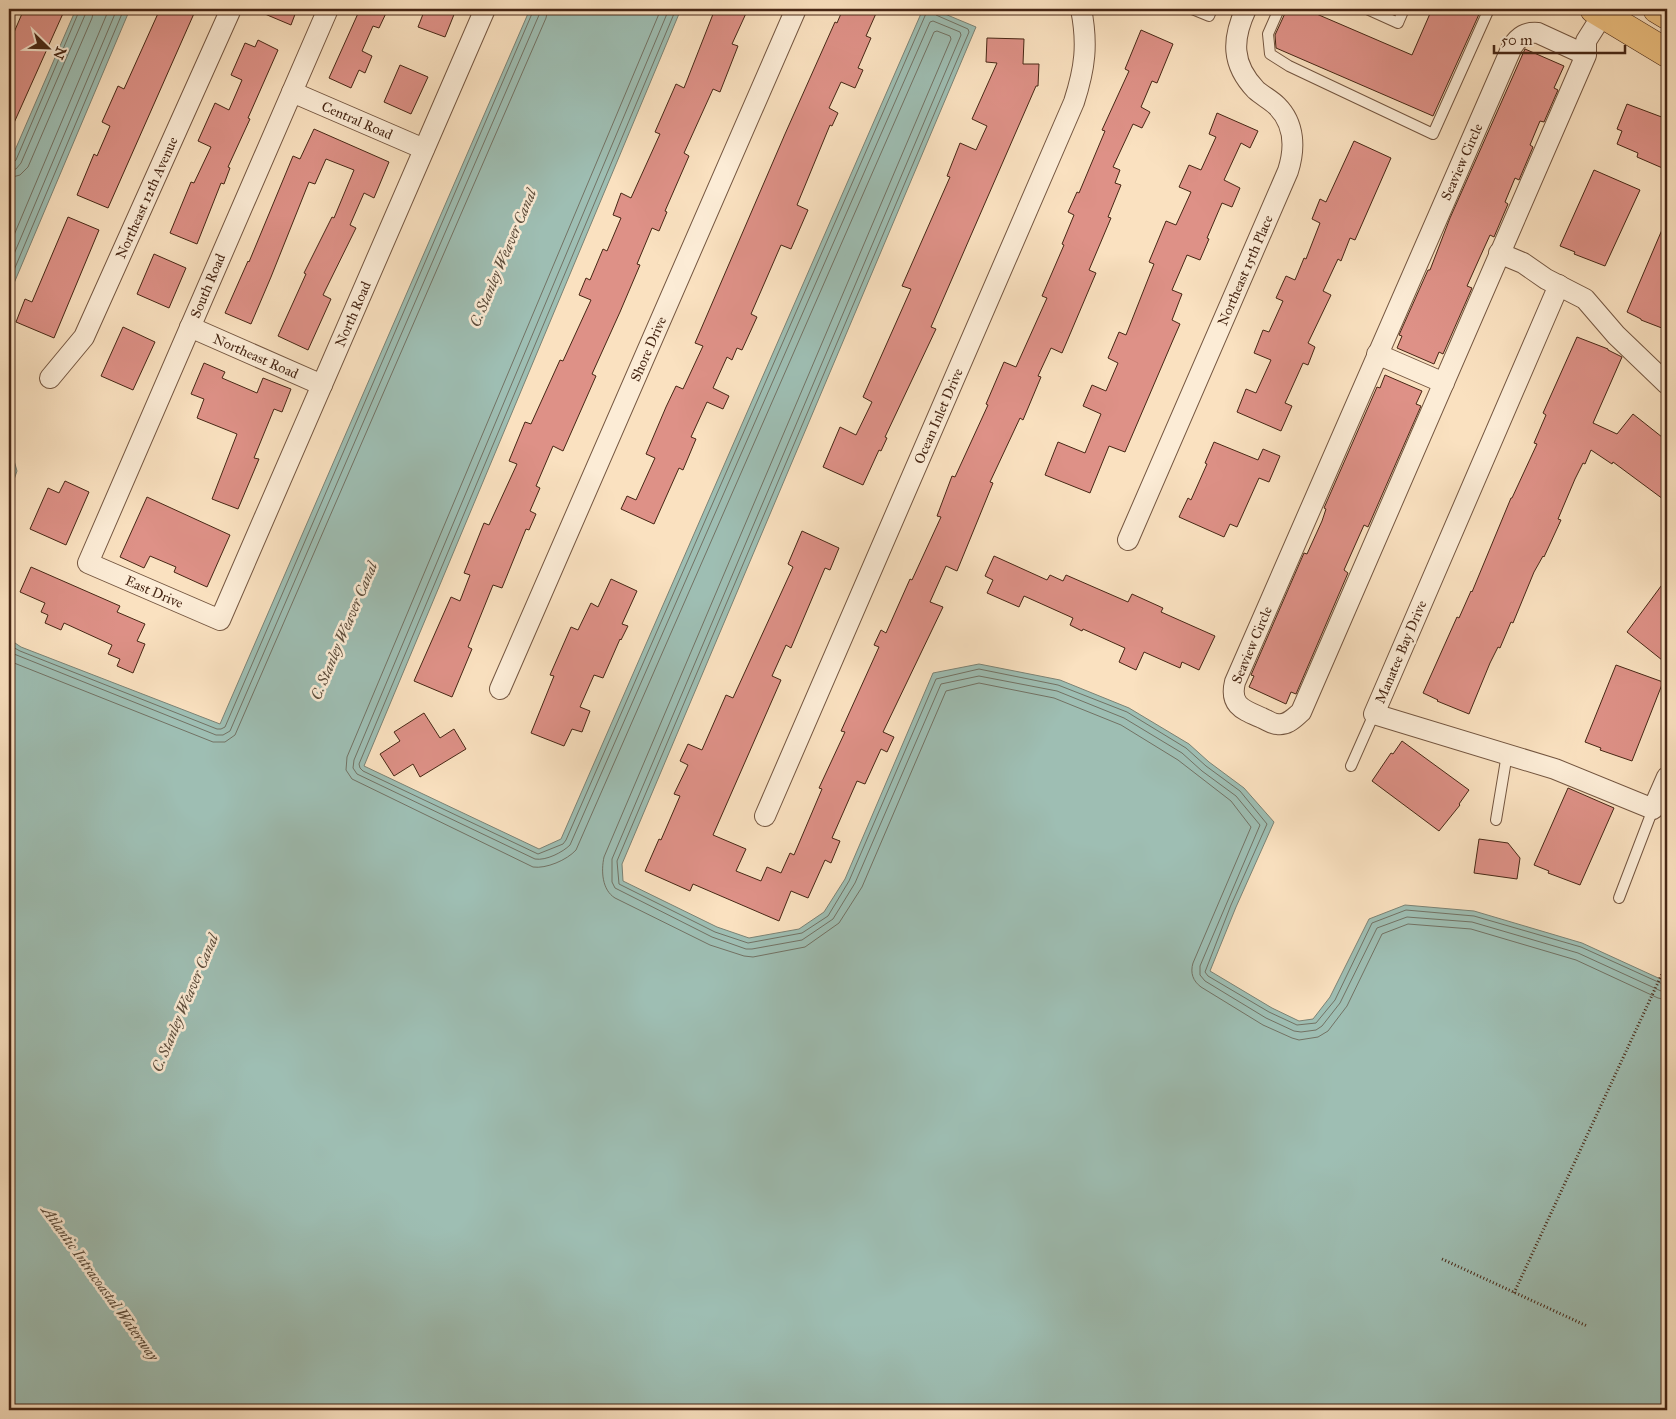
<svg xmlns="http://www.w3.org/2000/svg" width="1676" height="1419" viewBox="0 0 1676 1419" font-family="'IM FELL Great Primer',serif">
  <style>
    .water { fill: #9ebeb3; stroke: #7b8274 }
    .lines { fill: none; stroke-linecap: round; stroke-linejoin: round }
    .shore { stroke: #727264; stroke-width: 1 }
    .building { fill: #de9187; stroke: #472715 }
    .service-casing { stroke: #745640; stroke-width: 12 }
    .minor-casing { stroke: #745640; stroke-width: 22 }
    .primary-casing { stroke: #472715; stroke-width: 29 }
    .path { stroke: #472715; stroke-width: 3; stroke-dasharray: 1 2.5; stroke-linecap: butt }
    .service { stroke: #fcecd6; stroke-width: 10 }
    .minor { stroke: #fcecd6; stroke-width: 20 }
    .primary { stroke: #edc080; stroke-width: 28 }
    .labels { text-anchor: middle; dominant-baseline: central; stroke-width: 5; stroke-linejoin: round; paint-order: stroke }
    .street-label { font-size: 14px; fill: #472715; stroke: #fcecd6 }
    .water-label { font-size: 15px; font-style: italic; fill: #5d4d3c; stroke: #fcecd6 }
  </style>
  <rect width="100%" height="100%" fill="#fae1c0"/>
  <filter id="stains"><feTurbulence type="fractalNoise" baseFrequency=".004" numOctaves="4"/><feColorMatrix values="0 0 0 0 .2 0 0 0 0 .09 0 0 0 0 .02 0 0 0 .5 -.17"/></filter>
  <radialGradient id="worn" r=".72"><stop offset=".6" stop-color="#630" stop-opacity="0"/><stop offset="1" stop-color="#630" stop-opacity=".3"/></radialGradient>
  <g class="water">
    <polygon points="76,9 130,9 9,295 9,164"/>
    <polygon points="530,9 681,9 364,766 539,849 561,839 923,9 933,9 976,27 622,864 623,881 717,927 749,938 799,929 824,912 845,879 933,673 979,664 1060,680 1129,708 1189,744 1209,762 1244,788 1274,822 1236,907 1210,971 1272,1008 1299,1021 1313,1019 1330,997 1369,919 1405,905 1474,911 1582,943 1667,982 1667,1410 9,1410 9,639 21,647 220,724"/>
    <polygon points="9,443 17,471 9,494"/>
  </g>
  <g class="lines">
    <g class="shore">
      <path d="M 661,9 L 347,757 L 346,770 L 352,779 L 533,867 C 546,869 567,860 576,850 L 934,32 L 937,31 L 950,36 L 951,39 L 604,857 C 601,871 602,890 615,898 L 710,945 L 744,956 L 753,957 L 805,947 L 839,923 L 862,887 L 946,691 L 979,683 L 1054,698 L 1121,725 L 1178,760 L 1231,801 L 1251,827 L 1193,963 C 1190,973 1193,981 1201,987 L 1263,1025 L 1292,1038 L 1299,1040 L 1318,1037 L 1328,1031 L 1347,1006 L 1382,934 L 1408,924 L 1471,929 L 1576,960 L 1658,998 L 1667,1000"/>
      <path d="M 669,9 L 354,760 L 353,768 L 357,774 L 535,859 C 546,861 563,852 570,845 L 930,22 L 933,21 L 960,32 L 961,35 L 612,859 L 612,882 L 615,888 L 712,937 L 746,949 L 752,949 L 802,940 L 833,919 L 855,883 L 941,684 L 979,676 L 1057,691 L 1124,718 L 1182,753 L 1202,771 L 1236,796 L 1260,825 L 1200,966 L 1200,975 L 1205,981 L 1266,1018 L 1294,1031 L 1301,1032 L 1316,1030 L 1322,1026 L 1340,1003 L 1377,928 L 1407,917 L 1472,922 L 1578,953 L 1661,991 L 1667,993"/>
      <polyline points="676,9 359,764 360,768 363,771 538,854 563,844 566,840 928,9"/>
      <polyline points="934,9 936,15 968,29 969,32 617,861 619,884 715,932 748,943 802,933 828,916 849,881 936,679 979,669 1058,685 1127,712 1186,748 1206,766 1240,791 1267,824 1231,905 1205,972 1208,976 1269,1012 1297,1025 1316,1023 1335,1000 1372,923 1406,910 1474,916 1581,947 1667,986"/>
      <polyline points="9,164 13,163 16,160 80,9"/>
      <polyline points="9,170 16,169 21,163 85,15 86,9"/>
      <polyline points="9,178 20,175 28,167 92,18 94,9"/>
      <polyline points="9,247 109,9"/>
      <polyline points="9,266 117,9"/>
      <polyline points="9,282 124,9"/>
      <polyline points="9,645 20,651 217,729 221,729 225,727 534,9"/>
      <polyline points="9,652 216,735 223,735 230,731 539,15 540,9"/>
      <polyline points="9,661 213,742 225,742 235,735 546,18 548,9"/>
    </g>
  </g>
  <g class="building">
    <polygon points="24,9 65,9 9,134 9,44"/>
    <polygon points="160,9 196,9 108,208 77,195 94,154 97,156 110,126 102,122 118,86 124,89"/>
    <polygon points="253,9 297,9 291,25"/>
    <polygon points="360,9 388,9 379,28 373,26 362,51 372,56 365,73 359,70 351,88 329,78"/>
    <polygon points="425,9 447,9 455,12 445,37 418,27"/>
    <polygon points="715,9 748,9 732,44 738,46 720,92 713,89 684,153 689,156 665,211 667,212 659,231 652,228 637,264 640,265 620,312 592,374 596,376 563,451 553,446 536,486 540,488 530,511 536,514 529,530 526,529 502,588 493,585 468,647 472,649 452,697 414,681 451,597 460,601 470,575 464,573 484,523 489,525 517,464 509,461 525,422 531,424 560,360 563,361 591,300 579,295 586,278 590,280 603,249 607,251 621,218 613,215 621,193 631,198 660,134 655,132 676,84 684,88"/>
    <polygon points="843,9 878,9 866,36 871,38 858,68 863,70 855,88 841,82 829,108 838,113 832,126 830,125 797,205 808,210 791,249 781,245 751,314 757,317 742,350 737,348 732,360 727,357 713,388 729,396 723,409 707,402 691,437 696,439 683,470 679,468 654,524 621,509 627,496 636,500 655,458 646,454 666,407 676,386 683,389 703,346 695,343 785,134 835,22 837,23"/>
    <polygon points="1287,9 1305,9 1412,55 1432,9 1473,9 1480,12 1433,116 1276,48 1275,35"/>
    <polygon points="1141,30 1173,44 1157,83 1152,81 1141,107 1150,112 1142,128 1133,124 1113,167 1120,170 1115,183 1121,185 1108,217 1111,218 1089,270 1096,273 1062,353 1051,348 1038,376 1041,377 1023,420 1020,418 990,482 993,483 957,571 946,566 930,602 943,607 883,732 894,737 887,752 881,749 865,784 857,781 832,838 840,841 831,863 825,860 808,898 791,891 779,921 693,884 690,891 645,871 659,839 661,840 680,796 674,794 688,765 680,761 688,744 702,750 726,695 733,698 793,567 788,564 802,531 839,548 830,570 825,568 791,648 786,645 772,676 781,680 713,835 746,849 736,871 761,881 767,867 781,873 790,853 794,855 822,789 819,788 845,732 841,731 879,647 874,645 881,630 886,633 910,579 912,580 941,517 937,516 952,476 955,477 988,405 986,404 1004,362 1016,367 1047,298 1042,296 1064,245 1062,244 1074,215 1068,212 1077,192 1079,193 1105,131 1102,130 1129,71 1125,69"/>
    <polygon points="987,38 1024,39 1023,64 1039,64 1038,86 1036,86 931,327 936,329 885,437 887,438 881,451 879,450 863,485 823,467 840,427 856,435 872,402 863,397 911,289 902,286 950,177 947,176 960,143 976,150 987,126 972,119 997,63 986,62"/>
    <polygon points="258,40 278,50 248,118 250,119 228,167 230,168 224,184 221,183 197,244 170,233 191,182 194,183 211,147 198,141 215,103 229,110 242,80 231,75 245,43 255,47"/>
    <polygon points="1525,49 1564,66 1554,88 1558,90 1544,122 1540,121 1530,145 1533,147 1519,180 1515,178 1505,202 1508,204 1494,237 1490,235 1480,257 1467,286 1472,288 1443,354 1439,352 1434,364 1397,348 1402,336 1399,335 1428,270 1430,270 1450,218"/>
    <polygon points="400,65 428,77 411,114 384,102"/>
    <polygon points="1627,104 1667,119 1667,170 1637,157 1638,153 1617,144 1622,131 1617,129"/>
    <polygon points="1217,113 1258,131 1250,148 1241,143 1224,180 1240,188 1232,207 1222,203 1207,238 1209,239 1200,260 1187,255 1172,290 1182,294 1172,320 1180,324 1173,340 1125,452 1109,446 1090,493 1045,475 1058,442 1085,453 1101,414 1083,406 1092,385 1106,391 1118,363 1108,358 1119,332 1126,335 1154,264 1149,262 1166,221 1176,225 1191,192 1179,187 1189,165 1201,170 1216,137 1209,134"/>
    <polygon points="314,129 389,162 374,198 364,193 350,225 356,228 323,295 331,299 308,350 278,336 306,274 304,273 332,217 334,218 354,170 326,159 315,184 309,182 271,277 251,324 225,313 248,261 249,262 293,156 300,159"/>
    <polygon points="1354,141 1391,158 1355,240 1350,238 1341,261 1338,259 1323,291 1331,295 1308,343 1315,347 1308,365 1303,363 1285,403 1292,406 1281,431 1237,412 1246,389 1256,393 1271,360 1254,353 1263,330 1269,332 1283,301 1276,298 1286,276 1295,280 1304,258 1306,259 1320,223 1312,219 1320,199 1326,202"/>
    <polygon points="1594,170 1640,190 1605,266 1574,254 1575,252 1560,246"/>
    <polygon points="68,217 99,230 54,338 16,322 25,299 32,302"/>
    <polygon points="1667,218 1667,330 1641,320 1641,319 1627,312"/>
    <polygon points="154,254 186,268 169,308 137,294"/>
    <polygon points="123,327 155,342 133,390 101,376"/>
    <polygon points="1577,337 1608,349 1608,350 1622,357 1593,423 1617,434 1633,414 1667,441 1667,502 1613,462 1612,464 1591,450 1585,464 1583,463 1575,479 1558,519 1561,520 1544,557 1543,556 1534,572 1513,623 1511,622 1500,648 1498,647 1490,663 1469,714 1437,701 1438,700 1423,693 1457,617 1459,618 1471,591 1472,592 1511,498 1512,498 1537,444 1534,443 1546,415 1543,413"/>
    <polygon points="204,363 225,372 222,378 257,393 263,378 291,389 282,412 274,409 254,458 259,459 238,509 212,499 237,434 197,418 204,399 191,394"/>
    <polygon points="1385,375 1422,391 1416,404 1421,406 1368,527 1364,525 1344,570 1348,573 1296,694 1291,692 1286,704 1249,687 1254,676 1251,675 1304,553 1307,554 1322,521 1326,509 1324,508 1377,387 1380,388"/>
    <polygon points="1214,442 1258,460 1263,449 1280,456 1269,482 1259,478 1237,527 1230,524 1224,537 1179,517 1188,498 1191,500 1207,464 1205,463"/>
    <polygon points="65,481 89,492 66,545 30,529 48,488 59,493"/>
    <polygon points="147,497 230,535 207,587 174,572 176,567 150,556 144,568 120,557"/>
    <polygon points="994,556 1047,580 1050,575 1063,581 1066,575 1128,602 1132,594 1163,608 1161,612 1215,636 1199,670 1182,662 1180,668 1144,652 1136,670 1119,662 1125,648 1083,629 1082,631 1070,625 1073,618 1024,596 1019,607 987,593 993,580 985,576"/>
    <polygon points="31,567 120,606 117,612 145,624 137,641 145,644 133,673 117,666 120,659 108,654 112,645 64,623 61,630 45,623 48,615 41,612 45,603 20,592"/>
    <polygon points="1667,578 1667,664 1627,632"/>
    <polygon points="611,579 637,591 622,624 628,626 621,640 620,639 603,678 594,675 580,707 590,711 582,732 572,729 564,746 531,733 554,676 550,675 571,627 578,630 591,603 598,607"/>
    <polygon points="1616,665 1663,682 1632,761 1600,750 1601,748 1585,742"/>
    <polygon points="424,713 440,738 454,729 466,749 420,777 413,764 394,776 380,754 400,741 394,732"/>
    <polygon points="1402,741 1469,790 1459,804 1460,805 1439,831 1372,781 1391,753 1393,754"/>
    <polygon points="1568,788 1614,808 1580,885 1548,873 1549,871 1534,865"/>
    <polygon points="1479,839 1508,843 1520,858 1517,879 1474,873"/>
  </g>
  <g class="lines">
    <defs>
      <g id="service">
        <polyline points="1192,9 1209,16 1212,9"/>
        <polyline points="1279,9 1268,34 1270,54 1289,66 1433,134 1489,9"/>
        <polyline points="1367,9 1398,23 1404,9"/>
        <polyline points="1351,766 1374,714"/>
        <polyline points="1496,820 1507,754"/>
        <polyline points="1619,898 1653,809"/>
      </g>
      <g id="minor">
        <path id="s1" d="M 328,9 L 88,563 L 220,620 L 485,9"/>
        <path d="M 1586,55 L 1538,33 C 1526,32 1519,36 1512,47 L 1235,682 C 1229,706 1244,710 1262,718 C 1267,720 1272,724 1277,724 C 1287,726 1294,718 1301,712 L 1586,55 L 1586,41 L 1603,14"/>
        <path id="s2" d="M 292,92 L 424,149"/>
        <polyline points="1499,253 1523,263 1546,279 1585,299 1616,335 1667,384"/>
        <polyline points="1559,285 1374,714 1555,769 1653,809 1667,777"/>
        <path id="s3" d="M 190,327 L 322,385"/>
        <polyline points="1377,354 1444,383"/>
        <path id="s4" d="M 50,378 L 84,337 L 231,9"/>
        <path id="s5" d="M 1128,540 L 1288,171 C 1295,149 1295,124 1277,106 C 1271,100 1263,96 1256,90 C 1231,64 1232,39 1246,9"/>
        <path id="s6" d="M 500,689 L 796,9"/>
        <path id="s7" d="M 765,816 L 1074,102 C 1085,68 1088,44 1081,9"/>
      </g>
      <g id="primary">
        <polyline points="1594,9 1667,53"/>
        <polyline points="1657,9 1667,15"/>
      </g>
    </defs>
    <use href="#service" class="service-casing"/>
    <use href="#minor" class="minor-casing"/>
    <use href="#primary" class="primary-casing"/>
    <g class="path">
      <polyline points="1442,1259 1587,1326"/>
      <polyline points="1514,1293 1667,963"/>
    </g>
    <use href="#service" class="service"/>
    <use href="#minor" class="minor"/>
    <use href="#primary" class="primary"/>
  </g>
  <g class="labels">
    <g class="street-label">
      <text stroke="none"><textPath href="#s2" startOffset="71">Central Road</textPath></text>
      <text transform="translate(1462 162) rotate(-66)">Seaview Circle</text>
      <text stroke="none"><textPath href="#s4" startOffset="206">Northeast 12th Avenue</textPath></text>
      <text stroke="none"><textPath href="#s5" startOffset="294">Northeast 15th Place</textPath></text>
      <text transform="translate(208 286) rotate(-67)">South Road</text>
      <text stroke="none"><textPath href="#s1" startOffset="1081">North Road</textPath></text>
      <text stroke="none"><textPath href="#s6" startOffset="371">Shore Drive</textPath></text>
      <text stroke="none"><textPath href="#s3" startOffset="72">Northeast Road</textPath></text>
      <text stroke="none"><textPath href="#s7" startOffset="436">Ocean Inlet Drive</textPath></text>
      <text stroke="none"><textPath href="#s1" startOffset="676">East Drive</textPath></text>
      <text transform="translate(1252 645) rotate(-67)">Seaview Circle</text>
      <text transform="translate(1401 652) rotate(-67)">Manatee Bay Drive</text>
    </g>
    <g class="water-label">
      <text transform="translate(503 258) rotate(-67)">C. Stanley Weaver Canal</text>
      <text transform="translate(344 631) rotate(-67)">C. Stanley Weaver Canal</text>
      <text transform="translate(185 1003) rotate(-67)">C. Stanley Weaver Canal</text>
      <text transform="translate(100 1283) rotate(54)">Atlantic Intracoastal Waterway</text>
    </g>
  </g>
  <rect width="1676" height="1419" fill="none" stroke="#fae1c0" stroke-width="30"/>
  <rect x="10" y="10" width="1656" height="1399" fill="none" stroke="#472715" stroke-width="2.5"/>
  <rect x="15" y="15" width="1646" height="1389" fill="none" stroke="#472715"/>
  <g transform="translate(48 48) rotate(113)" stroke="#fcecd6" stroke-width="4" paint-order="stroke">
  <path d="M0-4L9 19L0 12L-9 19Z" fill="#472715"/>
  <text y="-8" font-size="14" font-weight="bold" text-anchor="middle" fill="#472715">N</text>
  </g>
  <path d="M1494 45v8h131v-8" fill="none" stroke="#472715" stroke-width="2.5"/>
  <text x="1501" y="45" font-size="15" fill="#472715" stroke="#fcecd6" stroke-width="4" paint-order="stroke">50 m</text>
  <rect width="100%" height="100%" filter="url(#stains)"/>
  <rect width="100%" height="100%" fill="url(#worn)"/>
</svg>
